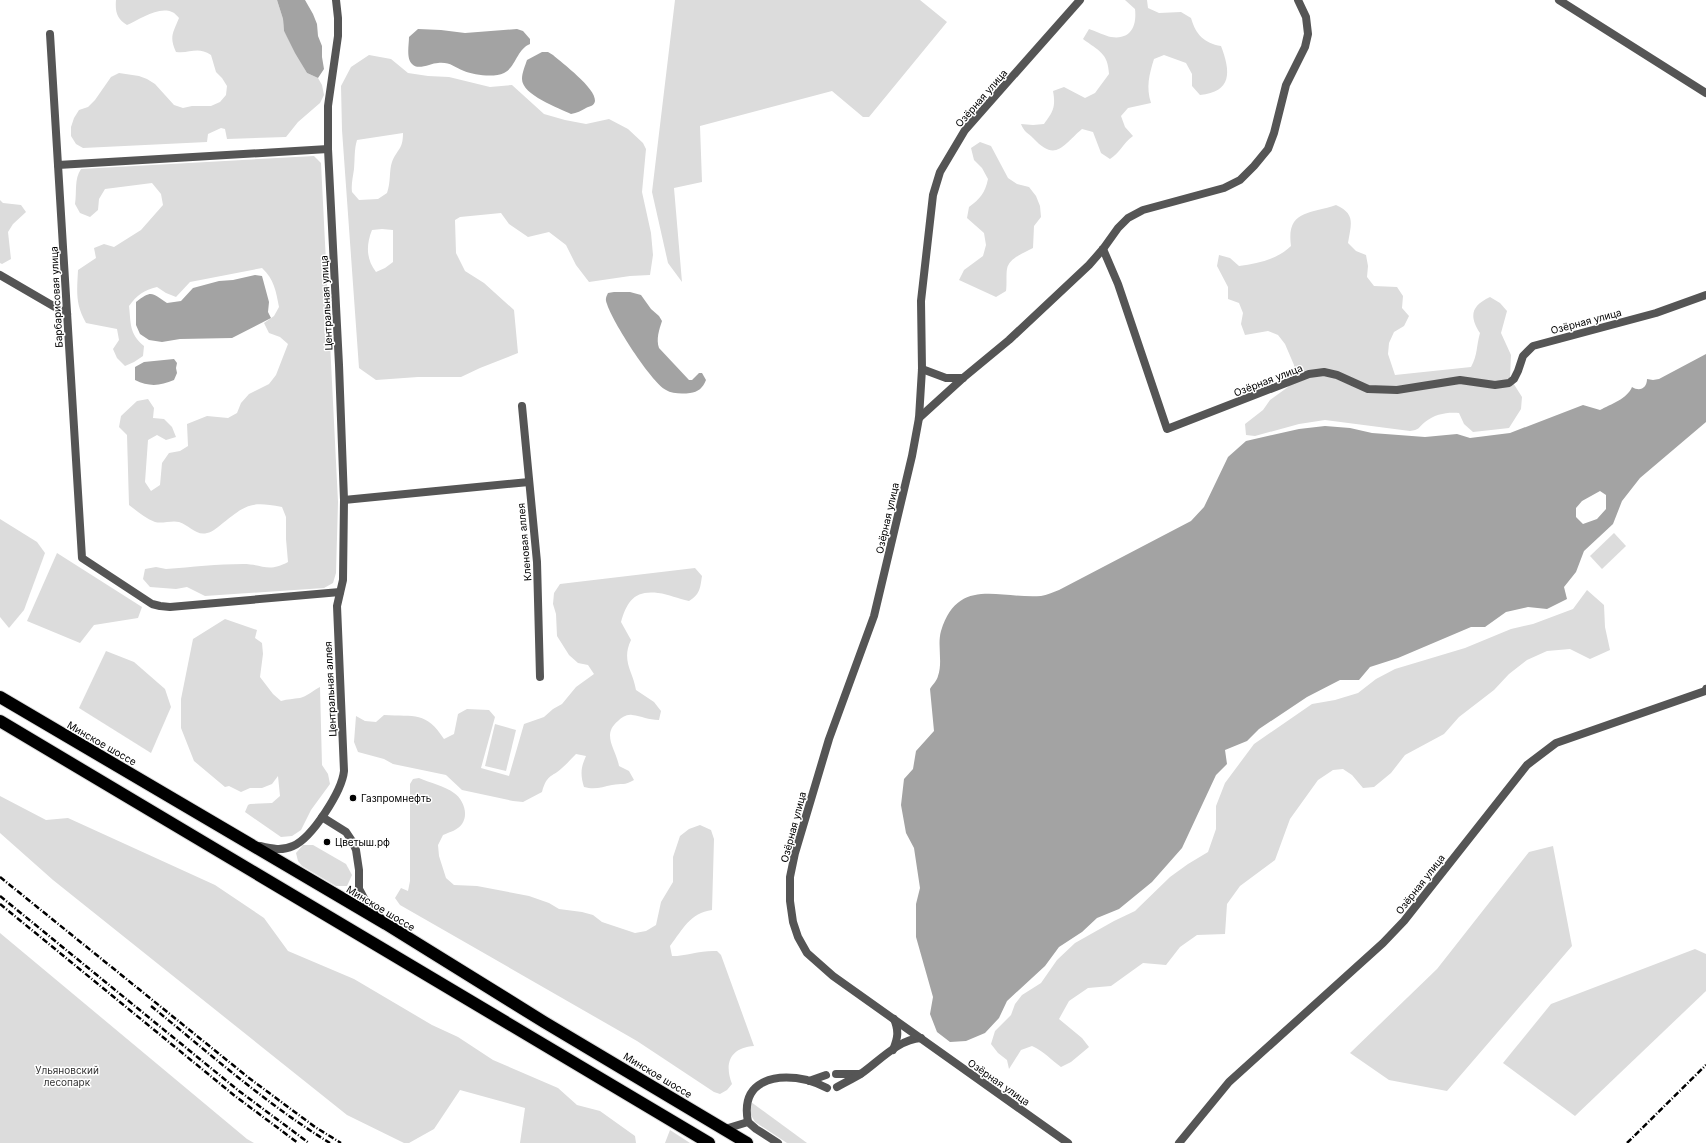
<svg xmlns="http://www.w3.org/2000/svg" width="1706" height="1143" viewBox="0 0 1706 1143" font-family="Inter,sans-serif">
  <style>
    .green { fill: #dcdcdc; fill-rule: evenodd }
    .water { fill: #a3a3a3; fill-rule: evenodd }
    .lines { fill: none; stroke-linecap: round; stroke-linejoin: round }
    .highway-casing { stroke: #dbdbdb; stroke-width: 14 }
    .street { stroke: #555; stroke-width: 8 }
    .highway { stroke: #000; stroke-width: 12 }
    .rail { stroke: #000; stroke-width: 2.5; stroke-dasharray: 6 2 1 2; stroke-linecap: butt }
    .poi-dot { fill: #000; stroke: #fff; stroke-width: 1.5 }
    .labels { text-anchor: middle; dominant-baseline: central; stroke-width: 3; stroke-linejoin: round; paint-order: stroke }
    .street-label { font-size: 10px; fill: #000; stroke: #fff }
    .poi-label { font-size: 10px; fill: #000; stroke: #fff; text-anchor: start }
    .park-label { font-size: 10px; fill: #333; stroke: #fff }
  </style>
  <rect width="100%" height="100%" fill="#fff"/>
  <g class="green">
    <path d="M 116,0 L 277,0 L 283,19 L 284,31 L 307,73 L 318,78 L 322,85 L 324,95 L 320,103 L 298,122 L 286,137 L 227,139 L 225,129 L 221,128 L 208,134 L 207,142 L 83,148 L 76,144 L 71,136 L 71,127 L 74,118 L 79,110 L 88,107 L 95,100 L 111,77 L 119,73 L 139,76 L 147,79 L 155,84 L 174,105 L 183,108 L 192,106 L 211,106 L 220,102 L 226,95 L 227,86 L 222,78 L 216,72 L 211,55 C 197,46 190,54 176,52 C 169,37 173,33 179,18 C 177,16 175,13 172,12 C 158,6 139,20 127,25 C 117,19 115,12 116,0 Z"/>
    <polygon points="675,0 920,0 947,22 869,117 863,117 832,91 700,126 702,182 674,188 682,282 668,263 652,192"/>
    <path d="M 1125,0 L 1147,0 L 1148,8 L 1159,13 L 1181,12 L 1191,18 C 1196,35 1204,43 1221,46 C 1231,72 1232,92 1200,95 L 1192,86 L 1192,74 L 1186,63 L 1164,55 L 1154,59 C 1149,75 1146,87 1151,103 L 1128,108 L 1121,116 L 1125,127 L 1133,136 C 1122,144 1121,152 1110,159 L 1101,153 L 1093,132 L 1082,129 C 1063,145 1056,163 1033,138 C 1028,133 1024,132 1021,124 L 1033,125 L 1044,124 C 1053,112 1056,107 1053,91 L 1064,87 L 1085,98 L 1095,93 L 1109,74 C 1108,53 1099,51 1083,39 L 1089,29 C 1096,31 1105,36 1111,37 C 1131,40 1137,26 1135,9 Z"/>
    <path d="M 369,55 L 391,59 L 408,73 L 428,76 L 449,77 L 490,87 L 512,85 L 544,114 L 565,120 L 586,124 L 609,119 L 628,129 L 643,143 L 646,149 L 642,192 L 651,233 L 653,255 L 650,275 L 630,276 L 589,282 L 576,265 L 566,245 L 549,232 L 528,237 L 509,224 L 501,213 L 460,217 L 455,220 L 456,253 L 465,271 L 484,283 L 514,310 L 518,353 L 480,368 L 461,377 L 418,377 L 376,380 L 359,368 L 342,130 L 341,86 L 351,67 ZM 403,133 C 403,150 397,149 392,162 C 389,170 391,182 387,193 L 378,199 L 359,200 L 352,192 C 351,184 353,177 354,169 C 355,159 354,150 357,140 ZM 382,229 L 393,230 L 393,262 L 385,268 L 376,272 C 366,259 366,245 372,230 Z"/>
    <path d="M 980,142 L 991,146 L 1008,178 L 1017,184 L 1029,187 L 1036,196 L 1040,206 L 1041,217 L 1034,226 L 1033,248 C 1024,253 1009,258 1007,269 C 1006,274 1007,285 1006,291 L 996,297 L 959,280 L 964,270 L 983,256 L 986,245 L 984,233 L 967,218 L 969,207 C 980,199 985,193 988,179 L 982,168 L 974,160 L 971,148 Z"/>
    <path d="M 314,156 L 321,163 L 338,502 L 336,573 L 333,583 L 324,588 L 205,596 L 187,587 L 176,589 L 150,587 L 143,579 L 145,569 L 156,567 L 166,569 C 192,567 218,564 243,564 C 263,564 268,573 288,562 L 286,539 L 286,517 L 282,507 C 251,501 247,504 223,523 C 219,526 213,532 207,533 C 196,536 189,525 179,522 C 172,520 162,524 155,522 C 145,518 137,511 129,505 L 127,435 L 119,427 L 121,416 L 137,401 L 148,399 L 154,408 L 153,418 L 164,419 L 172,427 L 176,437 L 166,440 L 157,435 L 148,440 L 145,482 L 151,491 L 160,485 L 162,463 L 169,453 L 180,451 L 188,446 L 187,424 L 207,416 L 228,418 L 237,413 L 241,403 L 249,394 L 269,384 L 276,375 L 288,344 L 280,337 L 269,333 L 264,323 L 274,316 L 279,307 C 276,291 274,279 262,268 L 190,282 L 176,297 L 166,293 L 157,287 C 144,290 137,295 129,306 C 131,323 129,334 144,346 L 143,356 L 134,362 L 125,366 L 117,358 L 113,349 L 119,340 L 117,329 L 86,323 C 75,304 77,291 78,270 L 96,258 L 94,248 L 104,244 L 114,247 L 141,230 L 163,205 L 161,194 L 152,183 L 105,189 L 99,199 L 98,210 L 90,217 L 80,213 L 75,204 C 77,192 74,179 81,169 Z"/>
    <polygon points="0,200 3,203 21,205 26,212 13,224 8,232 11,259 2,264 0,263"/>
    <path d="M 1336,205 C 1356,214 1351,224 1348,243 L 1356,251 L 1366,255 L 1368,266 L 1367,277 L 1374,286 L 1397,287 L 1403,296 L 1402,308 L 1409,316 L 1404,326 L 1394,332 L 1389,343 L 1388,354 L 1395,375 L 1471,367 C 1478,354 1476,347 1480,333 C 1469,316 1471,306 1490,297 L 1500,303 L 1507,311 L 1501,333 L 1511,355 L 1510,378 L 1522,397 L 1521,409 L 1509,428 L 1473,432 L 1464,424 L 1459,413 C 1447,412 1435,414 1425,422 C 1418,428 1419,430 1410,431 L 1325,420 L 1299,424 L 1255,436 L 1246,435 L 1245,424 L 1263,410 L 1270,400 L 1288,387 L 1295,377 L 1294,365 L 1285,344 L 1278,335 L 1268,331 L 1245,335 L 1241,324 L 1243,313 L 1239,303 L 1228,299 L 1228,287 L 1217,266 L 1219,255 L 1230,258 L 1239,266 C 1259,263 1276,260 1291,246 C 1286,210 1310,214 1336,205 Z"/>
    <polygon points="0,519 37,542 45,553 24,610 9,628 0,617"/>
    <polygon points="1614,533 1626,546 1602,569 1590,556"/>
    <polygon points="57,553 142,607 138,618 94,625 80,643 27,621"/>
    <path d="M 695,568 L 702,576 C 700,589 700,594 689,601 C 678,599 669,594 658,593 C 634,590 627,602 621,622 L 631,640 C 621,661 633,671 636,690 L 654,702 L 661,711 L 659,720 C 648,720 642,716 632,715 C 627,714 621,718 618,721 C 601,735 616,749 619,766 L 629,771 L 634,780 C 624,786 622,783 612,785 C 602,787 595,790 584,787 C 580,774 581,767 586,756 L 576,754 C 571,759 567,764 562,768 C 551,778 547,774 542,792 L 523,802 L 513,801 L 462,790 L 446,775 L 393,764 L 384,759 L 358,752 L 354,742 L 356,716 L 365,721 L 376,722 L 384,715 C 415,717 426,711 444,739 L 454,734 L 458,714 L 467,709 L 489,710 L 495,717 L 481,768 L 509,776 L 524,724 L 544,717 L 553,709 L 562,704 L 576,687 L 594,674 L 588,665 L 578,663 L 569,655 L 557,636 L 556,614 L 553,604 L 554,593 L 560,584 Z"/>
    <path d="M 1587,590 L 1604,605 L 1605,627 L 1610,650 L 1590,659 L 1570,649 L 1547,651 L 1527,660 L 1509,674 L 1494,690 L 1459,717 L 1444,734 L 1405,755 L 1391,773 L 1374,787 L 1363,788 L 1352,775 L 1343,769 L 1333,770 L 1318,780 L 1290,819 L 1275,860 L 1240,886 L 1227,904 L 1225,934 L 1197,935 L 1180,947 L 1166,965 L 1143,963 L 1111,986 L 1088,988 L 1069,1001 L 1059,1019 L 1082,1038 L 1089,1047 L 1071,1062 L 1061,1067 C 1050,1059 1045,1052 1032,1046 L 1021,1050 L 1009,1069 L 1007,1060 L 998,1053 L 991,1044 L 995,1031 L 1011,1015 L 1015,1004 L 1022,995 L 1041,983 L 1057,960 L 1075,943 L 1114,921 L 1135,911 L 1170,877 L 1188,864 L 1208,852 L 1216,829 L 1216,806 L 1225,783 L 1254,744 L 1312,704 L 1335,700 L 1358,693 L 1376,679 L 1395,669 L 1465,648 L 1511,629 L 1533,624 L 1573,609 Z"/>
    <path d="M 225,619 L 257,630 L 255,638 L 262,643 L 263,654 L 260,677 L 273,694 L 281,701 C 288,699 293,699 300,698 C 306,697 314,690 320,687 L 322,765 L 328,774 L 330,784 L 311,810 L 301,830 L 292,836 L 281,837 L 245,812 L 248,805 L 250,804 L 272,803 L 280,796 L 278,776 L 272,784 L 262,788 L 250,788 L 241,792 L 229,786 L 225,787 L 194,761 L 181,728 L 181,699 L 193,639 Z"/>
    <polygon points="106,651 134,662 165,689 171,707 151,753 79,708"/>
    <polygon points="495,724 516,730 506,771 485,766"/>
    <path d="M 419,778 C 430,783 445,786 454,793 C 463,799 469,814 462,824 C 458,830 450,832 443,835 L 438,845 L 439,856 L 446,878 L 454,885 L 477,886 L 529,896 L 549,903 L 559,909 L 582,912 L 593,915 L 602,922 L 635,933 L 646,931 L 656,925 L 661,902 L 673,882 L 673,857 L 680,836 L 689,829 L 700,825 L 711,830 L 714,839 L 712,910 C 690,913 683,929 670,946 L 672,956 C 687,956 701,950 717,951 L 721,955 L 754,1046 C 730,1048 724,1063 732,1084 L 727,1090 L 720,1094 L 714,1092 L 637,1041 L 400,905 L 395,898 L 401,888 L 408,891 L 410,881 L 410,784 L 413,779 Z"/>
    <polygon points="0,796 46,820 68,818 215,885 264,918 288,951 354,979 432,1025 458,1037 493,1060 558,1088 577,1105 600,1111 635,1136 636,1143 520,1143 525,1108 460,1090 434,1129 409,1143 404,1143 347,1115 53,880 0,833"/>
    <polygon points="303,845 313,845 346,864 352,875 347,886 336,886 302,866 298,861 296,853"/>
    <polygon points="1553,846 1572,946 1447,1091 1389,1080 1350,1053 1437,969 1529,852"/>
    <polygon points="0,933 247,1139 254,1143 0,1143"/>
    <polygon points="1695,949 1706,954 1706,991 1575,1116 1503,1063 1551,1004"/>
    <polygon points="751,1102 807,1143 787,1143 755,1122 751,1115"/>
    <polygon points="670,1130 690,1143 665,1143"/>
  </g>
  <g class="water">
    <polygon points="277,0 305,0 313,14 317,24 318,36 322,46 322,57 324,69 318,78 307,73 295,53 284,31 283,19"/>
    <path d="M 418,29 L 441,30 L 465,33 L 517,29 L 523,31 L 530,39 L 530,44 C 517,49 516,67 504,73 C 494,78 474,75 464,71 C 453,67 451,62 438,63 C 431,63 418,71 412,64 C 406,58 409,45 409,37 Z"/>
    <path d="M 542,52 L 548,52 L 553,55 C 562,63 596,88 595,101 C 594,106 590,106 586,108 C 581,111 577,113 571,114 C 559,108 522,95 522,79 C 522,73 525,66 527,60 Z"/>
    <path d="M 255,275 L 262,276 L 269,302 L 268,312 L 271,318 L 232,338 L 180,339 L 162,342 L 149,340 L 140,334 L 136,325 L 136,302 C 153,289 152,294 167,303 L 181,301 L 193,288 L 219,281 L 233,280 Z"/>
    <path d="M 614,292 L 630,292 L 641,295 L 651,309 L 659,316 L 662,321 C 659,330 656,339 659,348 L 689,380 L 692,380 L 699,373 L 702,373 L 706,380 C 703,388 698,392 690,393 C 683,394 672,394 666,390 C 651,382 612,321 607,304 C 605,299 606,297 608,293 Z"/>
    <path d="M 1706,354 L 1706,422 L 1640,478 L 1622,501 L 1613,524 L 1584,551 L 1576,572 L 1564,587 L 1567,599 L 1547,609 L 1528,607 L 1506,612 L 1485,627 L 1471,627 L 1398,658 L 1370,667 L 1359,680 L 1340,680 L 1307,697 L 1259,729 L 1247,741 L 1225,750 L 1227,764 L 1216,775 L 1182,848 L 1152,882 L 1119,909 L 1097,918 L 1082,932 L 1059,947 L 1045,966 L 1007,1001 L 999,1018 L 985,1033 L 966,1041 L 950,1042 L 937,1032 L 930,1014 L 933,997 L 916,937 L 916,904 L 920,888 L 914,848 L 906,833 L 901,805 L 904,779 L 913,769 L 916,751 L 934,731 L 930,689 C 932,685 937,681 938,676 C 943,662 937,645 941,631 C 958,576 999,599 1041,596 C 1047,595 1053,592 1059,590 L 1191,521 L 1204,507 L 1228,457 L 1246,441 L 1299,429 L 1325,426 L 1350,428 L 1372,433 L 1425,437 L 1457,434 L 1470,438 L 1510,433 L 1583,405 L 1600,410 C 1611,404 1627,399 1632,387 C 1640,392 1647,388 1647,379 L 1653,380 L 1659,379 ZM 1600,491 L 1606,495 L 1606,509 L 1597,519 L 1583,524 L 1576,517 L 1576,508 L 1582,501 Z"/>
    <path d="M 174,359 L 177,363 L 176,368 L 177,373 L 174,380 C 160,386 149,387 135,380 L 135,367 L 144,362 Z"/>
  </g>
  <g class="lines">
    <defs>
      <g id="highway">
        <polyline points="0,697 386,924 544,1022 747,1143"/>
        <polyline points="0,721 709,1143"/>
      </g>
    </defs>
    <use href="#highway" class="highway-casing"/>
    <g class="street">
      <polyline points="1559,0 1706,93"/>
      <polyline points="50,34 82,558 152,604 160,606 170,607 340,592"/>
      <polyline points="58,165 328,149"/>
      <polyline points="1103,249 1118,284 1167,429 1309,374 1324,372 1337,375 1368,389 1397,390 1460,380 1495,385 1509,383 1514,379 1518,371 1523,356 1533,346 1656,313 1706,295"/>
      <polyline points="0,275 67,314"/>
      <polyline points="922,369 946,378 963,378"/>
      <polyline points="522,406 537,562 540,677"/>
      <polyline points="919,418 963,378 1009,340 1089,265 1103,249 1118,228 1128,218 1143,210 1224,188 1240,180 1254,166 1268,149 1274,133 1286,85 1305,47 1308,34 1306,17 1298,0"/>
      <polyline points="344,500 529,482"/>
      <polyline points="322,817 346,832 352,841 356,850 359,870 359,889 366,902 380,917"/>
      <path d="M 260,846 C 272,849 282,851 293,846 C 312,838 342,791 344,771 L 337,606 L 343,580 L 344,500 L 339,365 L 328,149 L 328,106 L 338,36 L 338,18 L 336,0"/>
      <path d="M 893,1050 C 898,1038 899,1031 894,1019"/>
      <polyline points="836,1074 860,1074"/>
      <polyline points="809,1081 826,1075"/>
      <path d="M 837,1087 C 846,1082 854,1078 862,1073 C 879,1061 899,1039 921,1038"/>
      <path d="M 748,1122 C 740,1081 774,1073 807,1080 C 814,1082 821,1085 827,1088"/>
      <polyline points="725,1129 748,1122 756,1129 778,1143"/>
      <polyline points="1068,1143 833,976 807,953 798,937 793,922 790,901 790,877 795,853 829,739 874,616 912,456 919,418 922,369 921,301 933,195 940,172 965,130 1080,0"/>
      <polyline points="1179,1143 1229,1082 1383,943 1404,921 1527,765 1556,743 1705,691 1706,689"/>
    </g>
    <use href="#highway" class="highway"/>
    <g class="rail">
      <polyline points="0,877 249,1078 315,1127 341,1143"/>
      <polyline points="0,896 239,1091 309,1143"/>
      <polyline points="0,904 235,1096 298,1143"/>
      <path d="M 151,1006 C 209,1053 266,1104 330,1143"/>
      <polyline points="1627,1143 1706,1065"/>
    </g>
  </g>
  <g class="poi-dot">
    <circle cx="353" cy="798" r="4"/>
    <circle cx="327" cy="842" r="4"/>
  </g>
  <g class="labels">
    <g class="street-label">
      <text transform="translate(981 98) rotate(-49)">Озёрная улица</text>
      <text transform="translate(56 297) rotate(-93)">Барбарисовая улица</text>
      <text transform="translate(326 303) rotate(-93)">Центральная улица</text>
      <text transform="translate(1586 321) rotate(-15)">Озёрная улица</text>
      <text transform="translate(1268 380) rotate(-21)">Озёрная улица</text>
      <text transform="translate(887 518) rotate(-77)">Озёрная улица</text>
      <text transform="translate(524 542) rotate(-95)">Кленовая аллея</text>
      <text transform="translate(330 689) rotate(-93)">Центральная аллея</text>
      <text transform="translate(102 743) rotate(30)">Минское шоссе</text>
      <text transform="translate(793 827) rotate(-75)">Озёрная улица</text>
      <text transform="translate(1420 884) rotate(-52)">Озёрная улица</text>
      <text transform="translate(381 908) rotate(31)">Минское шоссе</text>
      <text transform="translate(658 1075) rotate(31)">Минское шоссе</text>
      <text transform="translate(999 1082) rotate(35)">Озёрная улица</text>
    </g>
    <g class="poi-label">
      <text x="361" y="798">Газпромнефть</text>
      <text x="335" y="842">Цветыш.рф</text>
    </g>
    <g class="park-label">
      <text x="67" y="1070">Ульяновский<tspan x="67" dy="12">лесопарк</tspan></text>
    </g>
  </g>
</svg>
